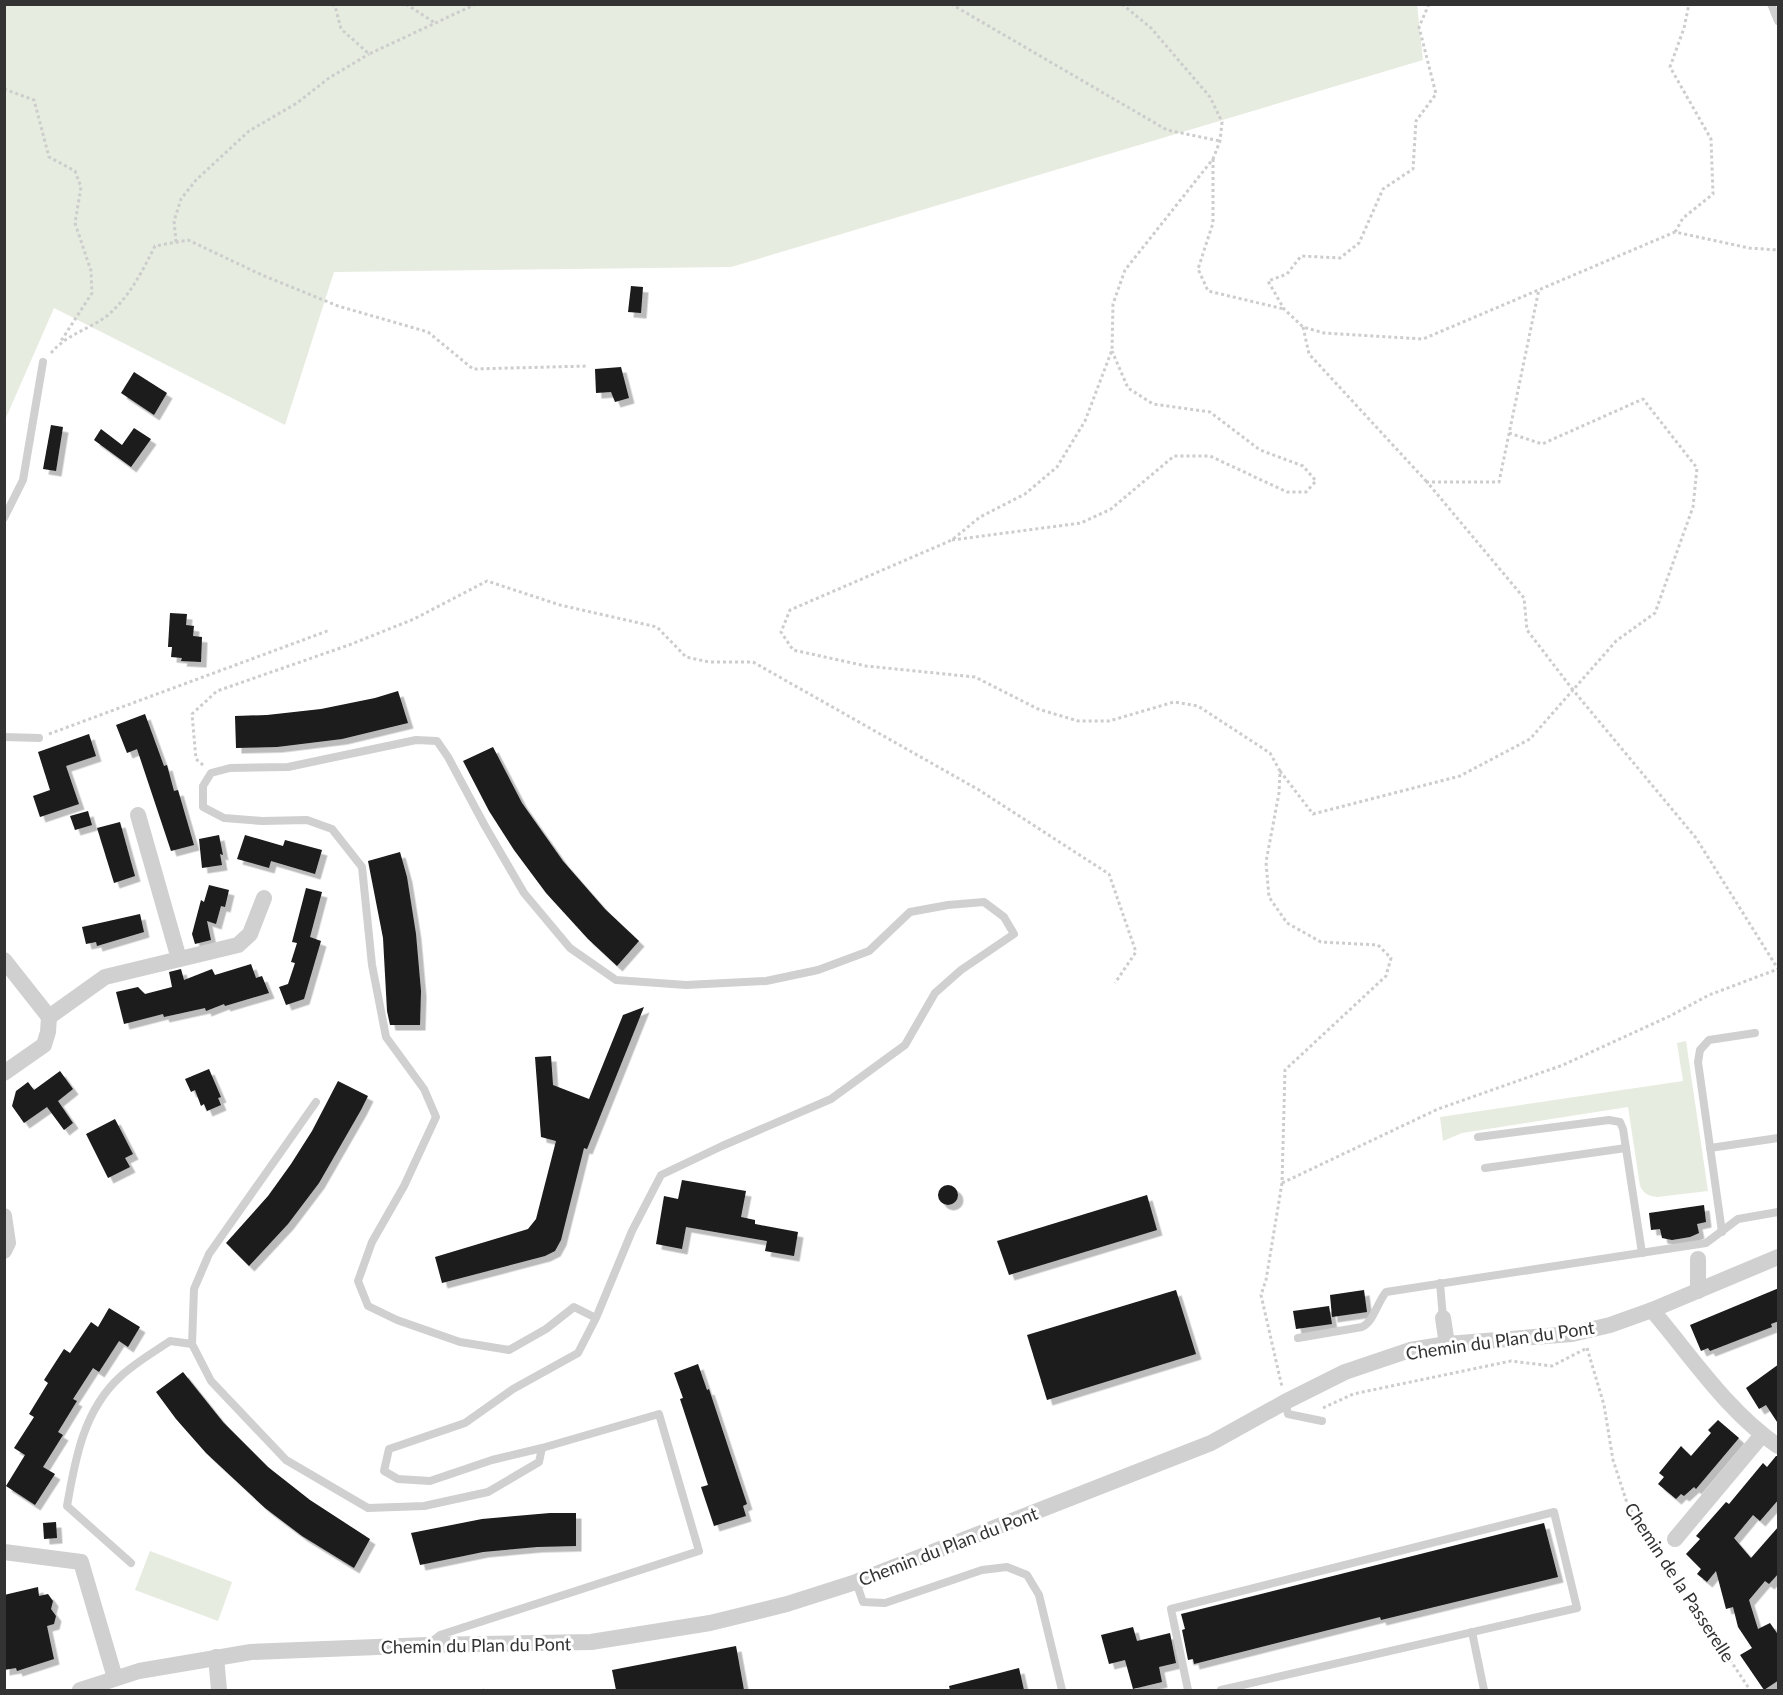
<svg xmlns="http://www.w3.org/2000/svg" width="1783" height="1695" viewBox="0 0 1783 1695" font-family="Lato,sans-serif">
  <style>
    .green { fill: #e6ecdf }
    .building { fill: #1a1a1a; filter: url(#shadow) }
    .lines { fill: none; stroke-linecap: round; stroke-linejoin: round }
    .path { stroke: #cdcdcd; stroke-width: 3; stroke-dasharray: 3 3; stroke-linecap: butt }
    .lane { stroke: #d0d0d0; stroke-width: 8 }
    .street { stroke: #d0d0d0; stroke-width: 16 }
    .labels { text-anchor: middle; dominant-baseline: central; stroke-width: 6; stroke-linejoin: round; paint-order: stroke }
    .street-label { font-size: 18px; fill: #333; stroke: #fff }
  </style>
  <defs>
    <filter id="shadow"><feDropShadow dx="5.5" dy="5.5" stdDeviation="0" flood-color="#0004"/></filter>
  </defs>
  <rect width="100%" height="100%" fill="#fff"/>
  <g class="green">
    <polygon points="5,4 1417,4 1423,60 731,267 334,272 285,425 54,308 5,420"/>
    <path d="M 1686,1041 L 1708,1191 L 1657,1197 C 1649,1196 1644,1194 1640,1186 L 1628,1107 L 1462,1133 L 1443,1141 L 1440,1117 L 1683,1081 L 1677,1043 Z"/>
    <polygon points="150,1551 232,1582 218,1621 135,1590"/>
  </g>
  <g class="building">
    <polygon points="631,286 643,287 641,313 628,312"/>
    <polygon points="621,367 629,398 615,402 611,392 596,393 595,369"/>
    <polygon points="134,372 167,393 154,415 121,393"/>
    <polygon points="51,425 63,427 56,471 43,469"/>
    <polygon points="134,428 151,439 131,467 94,440 101,429 122,445"/>
    <polygon points="170,613 187,614 186,625 194,626 193,636 202,637 201,662 181,661 182,658 171,657 172,647 168,647"/>
    <polygon points="398,691 408,723 342,739 277,747 236,748 235,716 267,715 321,709 375,698"/>
    <polygon points="145,714 164,766 167,765 174,791 178,790 194,845 171,851 137,749 127,753 116,725"/>
    <polygon points="89,734 96,756 66,766 79,804 40,817 33,796 50,790 38,752"/>
    <polygon points="493,747 522,803 563,861 605,909 639,941 617,966 588,939 546,893 514,850 489,811 463,761"/>
    <polygon points="88,811 92,825 75,830 70,816"/>
    <polygon points="120,822 135,876 114,883 97,828"/>
    <polygon points="219,835 223,855 220,854 222,865 202,868 199,839"/>
    <polygon points="245,835 283,846 285,840 322,850 315,874 271,861 269,868 237,859"/>
    <polygon points="400,852 407,877 416,934 421,991 420,1025 390,1025 387,1011 383,938 368,861"/>
    <polygon points="209,885 229,890 225,907 221,906 216,924 207,921 211,940 195,944 192,934 201,900 204,902"/>
    <polygon points="306,888 322,892 310,937 321,941 304,999 286,1005 279,987 288,984 295,963 291,962 297,943 292,942"/>
    <polygon points="140,914 144,932 97,946 96,942 86,944 82,927"/>
    <polygon points="251,964 256,978 262,976 269,993 225,1006 224,1004 206,1011 205,1008 164,1017 163,1014 124,1024 116,992 138,987 145,994 172,987 169,972 181,969 184,980 212,969 215,975"/>
    <polygon points="644,1007 587,1149 584,1148 561,1240 555,1251 545,1256 442,1283 435,1257 528,1229 536,1219 556,1141 541,1137 535,1057 551,1056 553,1085 589,1099 623,1015"/>
    <polygon points="209,1069 221,1097 218,1098 221,1105 207,1111 204,1104 201,1106 195,1090 191,1092 185,1079"/>
    <polygon points="60,1071 73,1089 58,1101 73,1123 64,1130 47,1107 24,1123 12,1106 16,1091 28,1082 34,1090"/>
    <polygon points="338,1081 368,1096 361,1110 319,1183 288,1224 249,1266 226,1243 268,1196 291,1164 312,1131"/>
    <polygon points="115,1119 133,1154 125,1158 130,1167 108,1178 86,1134"/>
    <polygon points="682,1180 746,1191 741,1217 755,1220 755,1224 798,1232 794,1256 765,1251 767,1241 686,1227 682,1249 656,1244 664,1196 678,1199"/>
    <circle cx="948" cy="1195" r="10"/>
    <polygon points="1147,1195 1157,1230 1009,1275 997,1241"/>
    <polygon points="1704,1205 1706,1222 1697,1224 1699,1233 1690,1237 1672,1240 1662,1238 1660,1229 1651,1230 1649,1213"/>
    <polygon points="1779,1288 1779,1321 1771,1324 1772,1327 1710,1351 1708,1348 1701,1351 1690,1325"/>
    <polygon points="1176,1290 1196,1354 1047,1400 1027,1335"/>
    <polygon points="1364,1290 1367,1312 1332,1317 1330,1295"/>
    <polygon points="1329,1306 1332,1324 1296,1329 1293,1311"/>
    <polygon points="109,1308 140,1327 128,1347 119,1341 99,1372 93,1368 73,1399 77,1401 58,1432 63,1435 43,1467 55,1474 35,1505 6,1486 25,1455 14,1448 34,1417 29,1414 48,1383 44,1380 64,1349 70,1353 91,1322 98,1327"/>
    <polygon points="698,1364 707,1390 709,1389 747,1504 743,1506 746,1516 714,1526 701,1487 708,1485 680,1399 683,1398 674,1373"/>
    <polygon points="1779,1364 1779,1425 1766,1405 1759,1409 1746,1388"/>
    <polygon points="183,1372 223,1422 268,1467 310,1500 370,1539 354,1568 302,1536 265,1508 206,1453 176,1419 156,1392"/>
    <polygon points="1718,1420 1739,1438 1696,1489 1694,1487 1684,1496 1681,1494 1676,1499 1658,1484 1664,1477 1659,1473 1681,1446 1691,1456 1711,1433 1708,1430"/>
    <polygon points="1776,1456 1779,1456 1779,1499 1760,1521 1753,1515 1734,1538 1751,1558 1779,1526 1779,1573 1769,1584 1765,1581 1749,1600 1758,1629 1770,1623 1779,1636 1779,1680 1764,1690 1740,1655 1752,1648 1738,1627 1733,1607 1726,1609 1716,1571 1707,1582 1697,1574 1701,1569 1686,1554 1700,1539 1696,1536 1726,1502 1729,1504 1763,1463 1767,1467"/>
    <polygon points="550,1513 576,1513 576,1546 537,1547 483,1552 420,1565 411,1533 482,1519"/>
    <polygon points="56,1522 57,1538 44,1539 43,1523"/>
    <polygon points="1544,1523 1558,1577 1381,1620 1380,1617 1194,1664 1193,1659 1188,1660 1182,1630 1185,1629 1181,1614"/>
    <polygon points="38,1587 39,1596 48,1594 53,1601 51,1609 56,1616 54,1624 47,1626 54,1659 17,1671 16,1668 4,1670 4,1595"/>
    <polygon points="1133,1627 1137,1641 1170,1633 1176,1663 1159,1667 1162,1682 1133,1689 1125,1660 1109,1664 1101,1635"/>
    <polygon points="736,1646 744,1690 616,1690 612,1670"/>
    <polygon points="1019,1668 1024,1690 950,1690 949,1686"/>
  </g>
  <g class="lines">
    <g class="path">
      <polyline points="332,4 335,6 341,29 369,54 476,4"/>
      <polyline points="406,4 435,23"/>
      <polyline points="951,4 1167,130 1220,141"/>
      <polyline points="1122,4 1151,28 1210,97 1222,122 1220,141 1213,159 1125,270 1113,304 1112,350 1085,421 1057,467 1025,494 980,517 952,540 790,610 781,632 793,650 866,666 975,677 1038,709 1078,721 1109,721 1174,702 1198,706 1270,753 1280,771 1279,793 1266,862 1269,897 1287,923 1321,942 1378,945 1391,958 1386,976 1285,1070 1282,1183 1266,1280 1261,1295 1282,1387"/>
      <polyline points="1429,4 1419,27 1436,94 1416,121 1413,169 1383,189 1359,243 1340,258 1301,256 1287,274 1268,281 1284,309 1303,327 1324,333 1423,339 1675,232 1749,248 1778,250"/>
      <polyline points="4,89 34,100 49,157 75,171 81,187 75,223 91,271 92,293 61,341"/>
      <polyline points="1213,159 1213,223 1198,269 1208,291 1284,309"/>
      <polyline points="1675,232 1683,218 1713,194 1711,139 1670,67 1684,28 1689,4"/>
      <polyline points="176,242 174,221 181,199 196,180 249,131 297,103 329,78 369,54"/>
      <polyline points="1303,327 1309,354 1427,482"/>
      <path d="M 51,353 C 68,333 89,330 108,315 C 130,296 142,272 155,246 L 188,240 L 262,275 L 338,306 L 428,332 L 473,369 L 588,366"/>
      <polyline points="1509,433 1542,444 1643,399 1697,468 1693,507 1655,613 1616,641 1573,690 1527,630 1524,598 1427,482 1499,482 1539,289"/>
      <polyline points="952,540 1081,523 1111,509 1174,456 1210,456 1287,492 1306,492 1316,481 1303,466 1260,450 1210,412 1153,404 1128,388 1112,351"/>
      <polyline points="49,734 330,630"/>
      <polyline points="203,765 196,759 192,714 217,691 349,645 414,619 487,581 560,605 657,627 686,657 709,662 753,662 979,790 1109,874 1136,952 1115,983"/>
      <polyline points="1280,771 1313,814 1460,776 1530,739 1573,690 1696,838 1778,969"/>
      <polyline points="1282,1183 1438,1109 1563,1065 1670,1016 1709,995 1778,969"/>
      <polyline points="1587,1348 1604,1405 1613,1460 1628,1506 1750,1690"/>
      <polyline points="1323,1408 1353,1394 1511,1361 1552,1366 1585,1349"/>
      <polyline points="483,1690 484,1690"/>
    </g>
    <g class="lane">
      <polyline points="1771,4 1778,21"/>
      <polyline points="4,518 23,480 43,362"/>
      <polyline points="4,737 39,738"/>
      <polyline points="1478,1137 1609,1120 1620,1122 1623,1129 1642,1253"/>
      <polyline points="1710,1148 1778,1138"/>
      <polyline points="1485,1168 1626,1148"/>
      <polyline points="1722,1232 1698,1062 1700,1050 1709,1040 1755,1033"/>
      <polyline points="1440,1283 1443,1318"/>
      <path d="M 1298,1338 L 1362,1327 C 1374,1321 1377,1303 1386,1292 L 1706,1243 L 1738,1219 L 1778,1212"/>
      <polyline points="192,1344 194,1289 209,1254 316,1102"/>
      <polyline points="1285,1402 1288,1414 1322,1421"/>
      <polyline points="542,1448 492,1460 430,1481 398,1479 384,1471 389,1449 465,1423 513,1389 578,1353 596,1318 574,1307 546,1329 509,1350 460,1342 397,1320 368,1306 358,1281 372,1242 404,1186 436,1117 424,1089 386,1037 372,965 362,867 332,829 307,820 262,821 224,818 203,807 203,786 211,773 230,768 288,767 416,740 437,741 448,757 485,826 524,893 570,948 616,980 686,985 766,981 818,970 869,951 910,912 948,905 984,902 1004,917 1014,934 961,970 935,993 905,1045 831,1099 722,1146 661,1175 632,1231 596,1318"/>
      <path d="M 131,1563 L 67,1506 C 75,1459 84,1409 121,1376 C 135,1363 154,1352 170,1341 L 192,1344 L 211,1381 L 286,1460 L 368,1508 L 424,1506 L 488,1492 L 539,1462 L 542,1448 L 659,1414 L 699,1551 L 440,1635 L 430,1643"/>
      <polyline points="856,1582 863,1602 885,1603 982,1570 1007,1567 1027,1575 1039,1595 1062,1690"/>
      <polyline points="1472,1632 1484,1690"/>
      <polyline points="1188,1690 1171,1609 1554,1512 1577,1608 1221,1690"/>
    </g>
    <g class="street">
      <polyline points="138,815 179,959"/>
      <polyline points="4,960 49,1017"/>
      <polyline points="49,1017 105,977 238,945 250,934 264,898"/>
      <polyline points="4,1073 44,1045 48,1032 49,1017"/>
      <polyline points="4,1216 8,1243 4,1251"/>
      <polyline points="1698,1291 1698,1259"/>
      <path d="M 1652,1310 C 1692,1357 1727,1411 1778,1446"/>
      <polyline points="1443,1318 1447,1344"/>
      <polyline points="1675,1539 1762,1435"/>
      <polyline points="4,1552 81,1562 115,1678"/>
      <polyline points="216,1657 219,1690"/>
      <polyline points="80,1690 139,1671 251,1652 427,1645 591,1642 710,1623 787,1604 856,1582 1211,1443 1285,1402 1345,1372 1410,1350 1447,1344 1572,1334 1610,1325 1652,1310 1778,1257"/>
    </g>
  </g>
  <g class="labels">
    <g class="street-label">
      <text transform="translate(1500 1340) rotate(-8)">Chemin du Plan du Pont</text>
      <text transform="translate(948 1546) rotate(-21)">Chemin du Plan du Pont</text>
      <text transform="translate(1680 1582) rotate(57)">Chemin de la Passerelle</text>
      <text transform="translate(476 1645) rotate(-1)">Chemin du Plan du Pont</text>
    </g>
  </g>
  <rect width="1783" height="1695" fill="none" stroke="#333333" stroke-width="12"/>
</svg>
